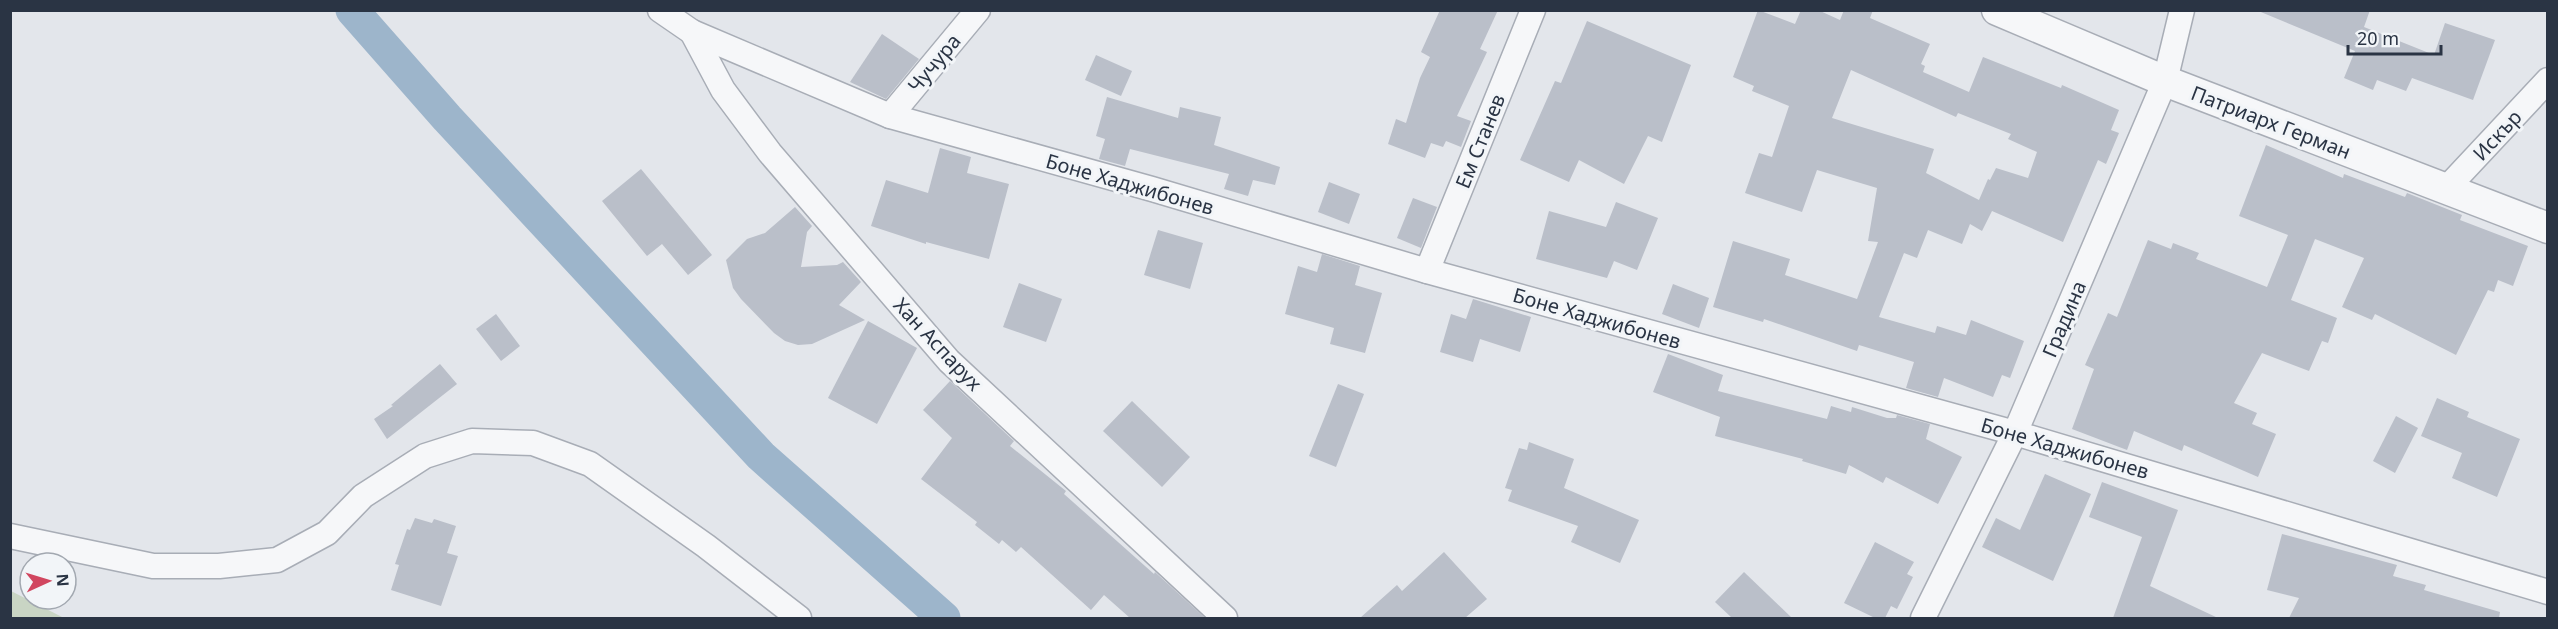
<svg xmlns="http://www.w3.org/2000/svg" width="2558" height="629" viewBox="0 0 2558 629" font-family="'Noto Sans',sans-serif">
  <style>
    .green { fill: #c9d5c4 }
    .lines { fill: none; stroke-linecap: round; stroke-linejoin: round }
    .canal { stroke: #9db5cb; stroke-width: 33 }
    .building { fill: #babfc9; fill-rule: evenodd }
    .minor-casing { stroke: #a8adb6; stroke-width: 27 }
    .tertiary-casing { stroke: #a8adb6; stroke-width: 33 }
    .minor { stroke: #f6f7f9; stroke-width: 24 }
    .tertiary { stroke: #f6f7f9; stroke-width: 30 }
    .labels { text-anchor: middle; dominant-baseline: central; stroke-width: 6; stroke-linejoin: round; paint-order: stroke }
    .street-label { font-size: 20px; fill: #2a3444; stroke: #f2f5f8 }
  </style>
  <rect width="100%" height="100%" fill="#e3e6eb"/>
  <polygon class="green" points="11,591 64,618 11,618"/>
  <g class="lines">
    <polyline class="canal" points="352,10 447,118 761,456 944,618"/>
  </g>
  <g class="building">
    <polygon points="1440,10 1498,10 1480,49 1487,52 1457,116 1471,121 1461,147 1446,141 1443,147 1431,143 1425,158 1388,144 1396,119 1406,123 1420,78 1430,57 1421,52"/>
    <path d="M 1758,10 L 1795,24 L 1801,10 L 1818,10 L 1840,20 L 1844,10 L 1873,10 L 1870,18 L 1930,44 L 1921,64 L 1925,66 L 1923,72 L 1969,92 L 1983,57 L 2061,88 L 2062,85 L 2119,110 L 2111,130 L 2119,133 L 2106,164 L 2098,160 L 2063,242 L 1992,211 L 1982,231 L 1970,224 L 1962,244 L 1928,230 L 1917,258 L 1904,253 L 1879,317 L 1935,333 L 1937,326 L 1966,335 L 1971,320 L 2024,341 L 2010,378 L 2002,375 L 1993,397 L 1944,378 L 1938,397 L 1906,388 L 1914,362 L 1859,345 L 1857,351 L 1764,319 L 1763,322 L 1713,307 L 1733,241 L 1790,259 L 1785,275 L 1857,299 L 1878,242 L 1868,241 L 1877,188 L 1817,170 L 1802,212 L 1745,193 L 1759,153 L 1772,157 L 1789,106 L 1752,91 L 1754,86 L 1733,77 ZM 1851,70 L 1956,117 L 1958,113 L 2011,134 L 2008,139 L 2037,152 L 2028,178 L 1996,168 L 1990,180 L 1988,179 L 1979,200 L 1926,173 L 1934,149 L 1832,118 Z"/>
    <polygon points="2256,10 2370,10 2364,27 2434,55 2445,23 2495,40 2473,100 2412,78 2406,91 2377,80 2373,90 2344,78 2355,51"/>
    <polygon points="1587,21 1691,65 1662,142 1648,136 1624,184 1579,160 1569,182 1520,160 1555,81 1561,83"/>
    <polygon points="882,34 919,59 886,99 850,82"/>
    <polygon points="1096,55 1132,71 1121,96 1085,80"/>
    <polygon points="1107,97 1178,118 1180,107 1221,117 1214,145 1280,167 1275,185 1253,180 1248,196 1224,189 1229,174 1130,149 1125,166 1099,159 1105,139 1096,136"/>
    <polygon points="2266,145 2343,178 2344,174 2405,197 2407,193 2462,215 2460,220 2528,246 2513,286 2498,280 2494,292 2488,290 2456,355 2375,314 2372,320 2342,307 2364,258 2315,239 2291,300 2337,318 2328,343 2322,341 2309,371 2262,353 2234,403 2257,413 2252,424 2276,434 2258,477 2184,445 2182,451 2134,431 2127,450 2072,429 2094,369 2085,365 2108,313 2117,317 2148,240 2171,249 2173,243 2199,253 2196,259 2267,287 2288,235 2239,216"/>
    <polygon points="940,148 971,157 967,173 1009,184 989,259 926,242 926,244 871,226 886,180 928,193"/>
    <polygon points="641,169 712,255 688,275 662,244 647,256 602,201"/>
    <polygon points="1329,182 1360,194 1349,224 1318,212"/>
    <polygon points="1413,198 1437,207 1421,248 1397,238"/>
    <polygon points="1616,202 1658,218 1637,270 1614,261 1607,278 1536,259 1549,211 1606,227"/>
    <polygon points="795,207 812,226 807,232 801,267 837,265 843,262 861,282 839,305 865,320 812,344 798,345 785,341 774,333 741,299 733,288 726,260 747,239 765,233"/>
    <polygon points="1158,230 1203,243 1190,289 1144,275"/>
    <polygon points="1322,254 1360,266 1355,285 1382,293 1365,353 1330,344 1334,328 1285,314 1298,266 1317,272"/>
    <polygon points="1019,283 1062,299 1046,342 1003,327"/>
    <polygon points="1673,284 1709,298 1699,328 1662,314"/>
    <polygon points="1473,299 1531,317 1520,352 1480,339 1473,362 1440,352 1451,314 1466,319"/>
    <polygon points="496,314 520,346 501,361 476,329"/>
    <polygon points="868,321 917,348 877,424 828,398"/>
    <polygon points="1668,354 1723,375 1718,391 1827,419 1831,406 1851,412 1852,407 1887,418 1896,418 1897,415 1930,424 1926,439 1962,457 1938,504 1886,477 1883,483 1849,465 1846,474 1802,461 1803,459 1715,436 1720,417 1653,392"/>
    <polygon points="440,364 457,384 387,439 374,419 393,406 391,405"/>
    <polygon points="950,381 1014,441 1010,446 1066,491 1064,494 1154,574 1155,572 1205,618 1130,618 1104,595 1091,610 1021,547 1016,552 1002,540 999,544 975,525 977,522 921,479 952,438 923,410"/>
    <polygon points="1338,384 1364,394 1336,467 1309,456"/>
    <polygon points="2437,398 2469,412 2467,417 2520,439 2497,497 2452,478 2462,453 2421,436"/>
    <polygon points="1132,401 1190,457 1162,487 1103,431"/>
    <polygon points="2396,416 2418,428 2395,473 2373,461"/>
    <polygon points="1529,442 1574,459 1564,488 1639,520 1620,563 1571,542 1578,526 1508,501 1512,490 1505,488 1519,448 1527,450"/>
    <polygon points="2045,474 2091,494 2053,581 1982,547 1996,518 2020,530"/>
    <polygon points="2102,482 2178,510 2150,586 2218,618 2113,618 2142,537 2089,517"/>
    <polygon points="415,518 432,523 434,519 456,526 447,553 458,556 441,606 391,590 399,565 395,564 407,529 410,530"/>
    <polygon points="2282,534 2397,565 2393,576 2426,585 2424,590 2500,612 2499,618 2289,618 2299,598 2267,590"/>
    <polygon points="1875,542 1914,562 1907,574 1913,577 1897,609 1891,606 1885,618 1875,618 1844,603"/>
    <polygon points="1444,552 1487,599 1465,618 1360,618 1397,585 1402,591"/>
    <polygon points="1744,572 1792,618 1732,618 1715,602"/>
  </g>
  <g class="lines">
    <defs>
      <g id="minor">
        <polyline points="660,10 692,32 890,116 1152,189 1427,271 2015,433 2548,592"/>
        <polyline points="692,32 723,90 770,153 949,361 1225,618"/>
        <polyline points="890,116 978,10"/>
        <polyline points="2446,189 2548,80"/>
        <polyline points="1427,271 1533,10"/>
        <polyline points="10,536 153,566 219,566 277,560 327,533 363,496 425,456 472,441 533,443 590,464 706,546 799,618"/>
        <polyline points="1923,618 2015,433 2165,81 2182,10"/>
      </g>
      <polyline id="tertiary" points="1997,10 2165,81 2548,228"/>
    </defs>
    <use href="#minor" class="minor-casing"/>
    <use href="#tertiary" class="tertiary-casing"/>
    <use href="#minor" class="minor"/>
    <use href="#tertiary" class="tertiary"/>
  </g>
  <g class="labels">
    <g class="street-label">
      <text transform="translate(934 63) rotate(-50)">Чучура</text>
      <text transform="translate(2271 122) rotate(21)">Патриарх Герман</text>
      <text transform="translate(2497 135) rotate(-47)">Искър</text>
      <text transform="translate(1480 141) rotate(-68)">Ем Станев</text>
      <text transform="translate(1130 184) rotate(16)">Боне Хаджибонев</text>
      <text transform="translate(1597 318) rotate(16)">Боне Хаджибонев</text>
      <text transform="translate(2064 319) rotate(-67)">Градина</text>
      <text transform="translate(938 344) rotate(47)">Хан Аспарух</text>
      <text transform="translate(2065 448) rotate(16)">Боне Хаджибонев</text>
    </g>
  </g>
  <rect width="2558" height="629" fill="none" stroke="#2a3444" stroke-width="24"/>
  <g transform="translate(48 581) rotate(86)"><circle r="28" fill="#f2f5f8" stroke="#a2a8b0" stroke-width="1.5"/>
  <path d="M0-4.5L10 22L0 15L-10 22Z" fill="#d1465f"/>
  <text y="-9" font-size="16" font-weight="bold" text-anchor="middle" fill="#2a3444">N</text>
  </g>
  <path d="M2348 45v9h93v-9" fill="none" stroke="#2a3444" stroke-width="3"/>
  <text x="2357" y="45" font-size="18" fill="#2a3444" stroke="#f2f5f8" stroke-width="4.5" paint-order="stroke">20 m</text>
</svg>
